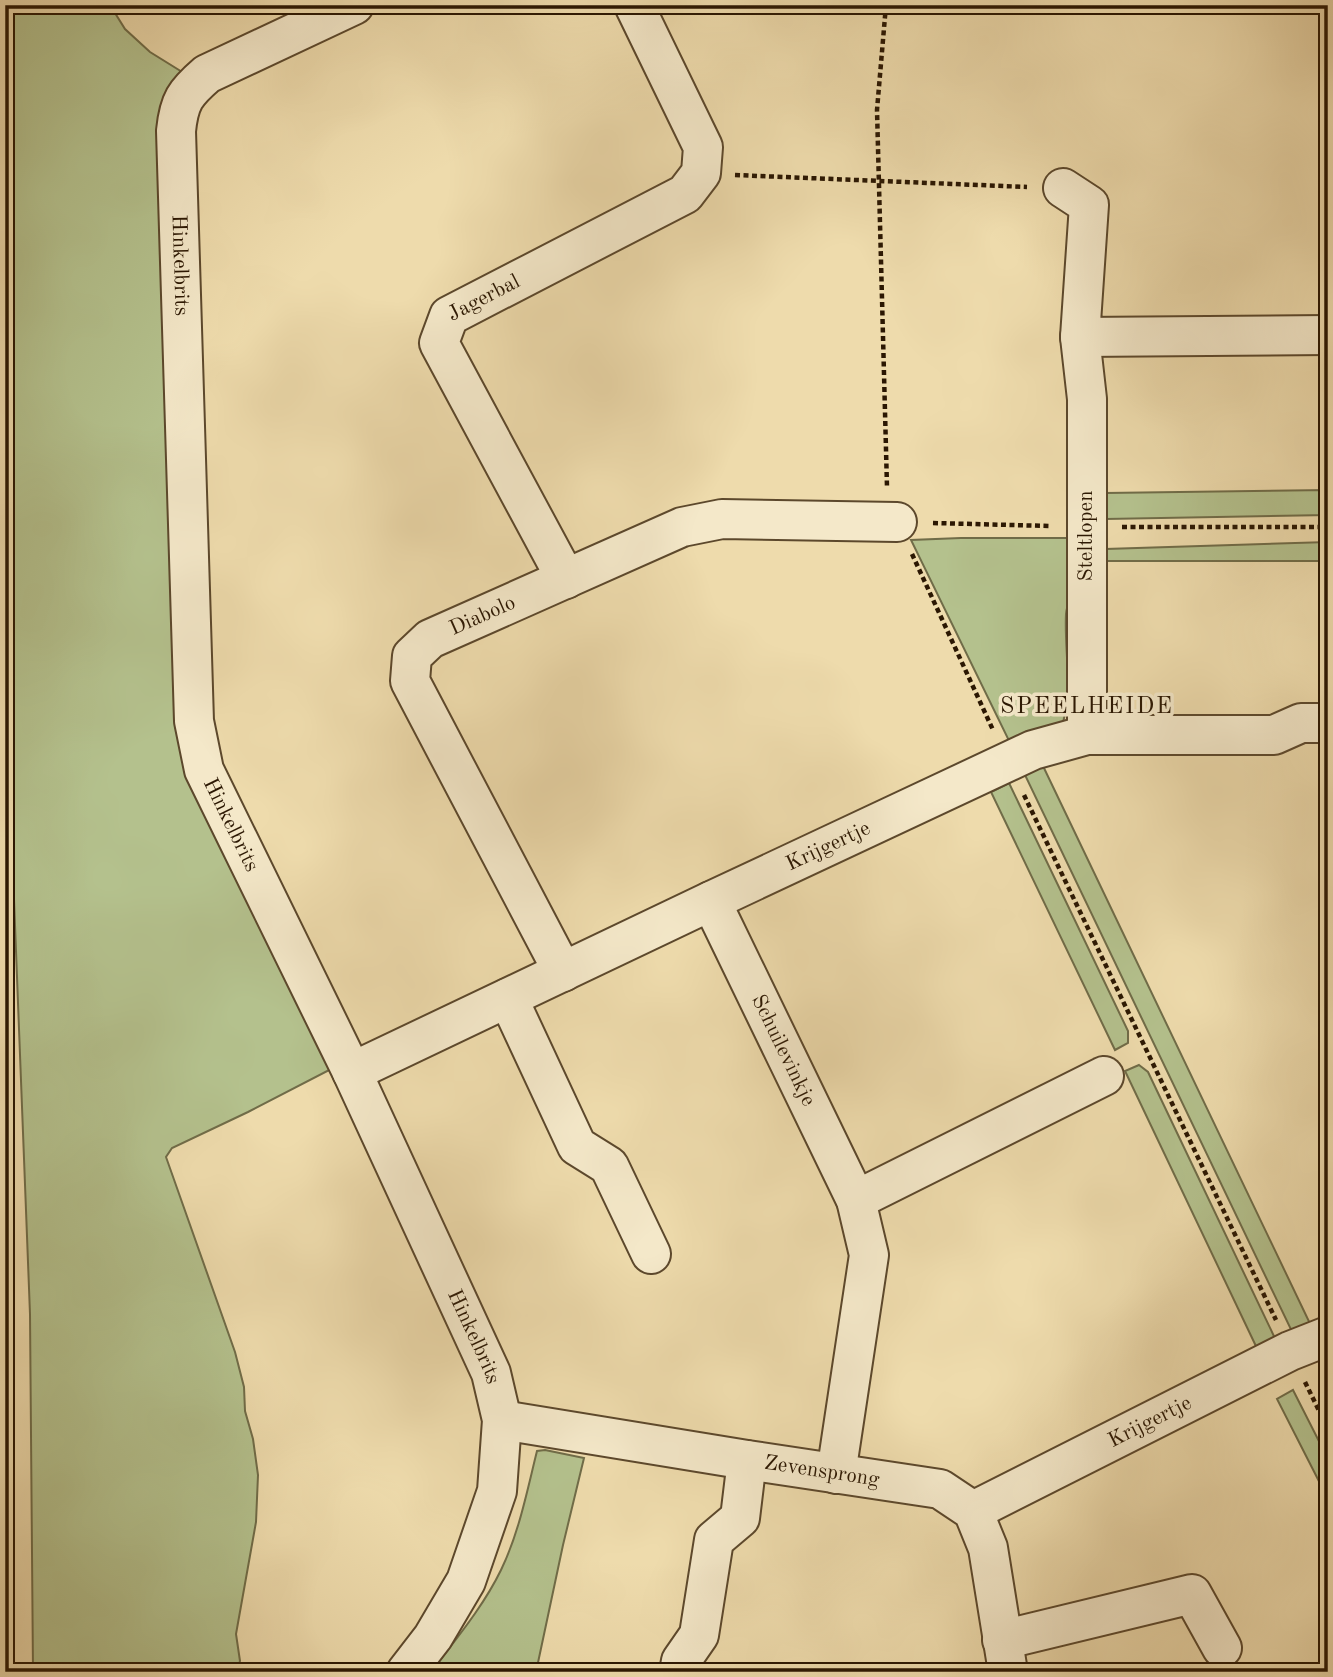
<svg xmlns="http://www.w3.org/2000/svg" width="1333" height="1677" viewBox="0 0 1333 1677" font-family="'Old Standard TT',serif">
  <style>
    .green { fill: #b4c18d; stroke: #706c48; stroke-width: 2 }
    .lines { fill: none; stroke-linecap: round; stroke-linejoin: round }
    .minor-casing { stroke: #5c482c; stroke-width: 42 }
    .path { stroke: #2b1702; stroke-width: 4.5; stroke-dasharray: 5 3.5; stroke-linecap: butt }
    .minor { stroke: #f4e8c9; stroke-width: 38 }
    .labels { text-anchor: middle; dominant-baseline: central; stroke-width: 7; stroke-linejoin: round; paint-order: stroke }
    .street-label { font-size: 21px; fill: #2b1702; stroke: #f4e8c9 }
    .neighbourhood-label { font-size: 23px; letter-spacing: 2px; fill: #2b1702; stroke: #f4e8c9 }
  </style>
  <rect width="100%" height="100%" fill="#eedbac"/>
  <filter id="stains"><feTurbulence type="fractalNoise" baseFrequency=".00286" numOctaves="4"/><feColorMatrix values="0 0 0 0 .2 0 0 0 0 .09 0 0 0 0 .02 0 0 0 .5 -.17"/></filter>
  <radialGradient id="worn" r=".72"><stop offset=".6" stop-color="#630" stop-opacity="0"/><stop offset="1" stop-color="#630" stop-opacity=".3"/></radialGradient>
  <g class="green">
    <polygon points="5,5 110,5 125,29 150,52 187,75 187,725 337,1066 248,1112 172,1148 166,1157 235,1352 244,1387 245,1411 253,1439 258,1475 256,1522 236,1634 240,1661 236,1672 33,1672 30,1314 5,666"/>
    <polygon points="1328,490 1328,515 1106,519 1106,493"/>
    <path d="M 961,538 L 1076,538 C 1076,552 1077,568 1074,582 C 1072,593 1067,603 1066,614 C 1064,650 1074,694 1061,728 L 1014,751 L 911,540 Z"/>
    <polygon points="1328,542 1328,561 1106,561 1106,549"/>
    <polygon points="1043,766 1315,1334 1297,1342 1025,775"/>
    <polygon points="1009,783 1128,1031 1128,1043 1115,1050 991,792"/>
    <polygon points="1139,1065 1148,1072 1282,1353 1264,1363 1125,1071"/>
    <polygon points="1293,1390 1328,1459 1328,1499 1277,1399"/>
    <path d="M 545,1450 L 584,1458 L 563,1545 L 536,1672 L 431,1672 C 456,1639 483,1607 501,1570 C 519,1533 527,1491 537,1451 Z"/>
  </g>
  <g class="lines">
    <defs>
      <g id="minor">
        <path id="s1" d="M 354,5 L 207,74 C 185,93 179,101 176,131 L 194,721 L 204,770 L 352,1072 L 491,1373 L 502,1420 L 497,1491 L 466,1581 L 433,1637 L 406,1672"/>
        <polyline points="1063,188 1089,205 1080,337 1328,335"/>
        <polyline points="1080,337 1087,399 1087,735"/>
        <path id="s2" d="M 566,579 L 439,343 L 449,316 L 685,194 L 701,173 L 703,147 L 634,5"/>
        <path id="s3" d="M 711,901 L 856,1200 L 869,1255 L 836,1474"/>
        <path id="s4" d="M 563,972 L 410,681 L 412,656 L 430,639 L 682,527 L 722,519 L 897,522"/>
        <polyline points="508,998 577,1146 609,1166 651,1254"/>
        <path id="s5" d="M 352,1072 L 711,901 L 1033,750 L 1087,735 L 1274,735 L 1301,723 L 1328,723"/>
        <polyline points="856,1200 1104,1076"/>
        <path id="s6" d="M 502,1420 L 747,1460 L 940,1489 L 973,1511 L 988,1548 L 1008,1672"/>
        <path id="s7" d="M 973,1511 L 1290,1351 L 1328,1336"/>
        <polyline points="1002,1640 1192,1594 1222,1648"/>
        <polyline points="679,1672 681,1661 699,1635 714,1540 740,1518 747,1460"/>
      </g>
    </defs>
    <use href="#minor" class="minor-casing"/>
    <g class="path">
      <polyline points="886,5 877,110 887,487"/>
      <polyline points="735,175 1027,187"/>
      <polyline points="933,523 1050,526"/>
      <polyline points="1122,527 1328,527"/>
      <polyline points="912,554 993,730"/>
      <polyline points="1024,795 1276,1320"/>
      <polyline points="1305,1382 1328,1429"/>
      <polyline points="5,1452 10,1552 8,1672"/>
    </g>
    <use href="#minor" class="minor"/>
  </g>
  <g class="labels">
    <g class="street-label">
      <text stroke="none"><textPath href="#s1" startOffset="364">Hinkelbrits</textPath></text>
      <text stroke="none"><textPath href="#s2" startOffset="336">Jagerbal</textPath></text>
      <text transform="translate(1086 536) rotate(-90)">Steltlopen</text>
      <text stroke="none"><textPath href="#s4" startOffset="436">Diabolo</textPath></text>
      <text stroke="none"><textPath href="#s1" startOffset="931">Hinkelbrits</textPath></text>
      <text stroke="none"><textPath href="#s5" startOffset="527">Krijgertje</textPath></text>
      <text stroke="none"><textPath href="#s3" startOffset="166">Schuilevinkje</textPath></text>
      <text stroke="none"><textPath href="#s1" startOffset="1498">Hinkelbrits</textPath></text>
      <text stroke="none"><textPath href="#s7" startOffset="198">Krijgertje</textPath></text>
      <text stroke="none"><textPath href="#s6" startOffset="324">Zevensprong</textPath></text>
    </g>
    <g class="neighbourhood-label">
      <text x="1087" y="706">SPEELHEIDE</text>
    </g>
  </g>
  <rect width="1333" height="1677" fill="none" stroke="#eedbac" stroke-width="28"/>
  <rect x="7" y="7" width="1319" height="1663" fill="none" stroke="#2b1702" stroke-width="3.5"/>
  <rect x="14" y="14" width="1305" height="1649" fill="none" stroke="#2b1702" stroke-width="2"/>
  <rect width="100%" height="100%" filter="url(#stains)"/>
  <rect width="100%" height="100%" fill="url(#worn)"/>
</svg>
